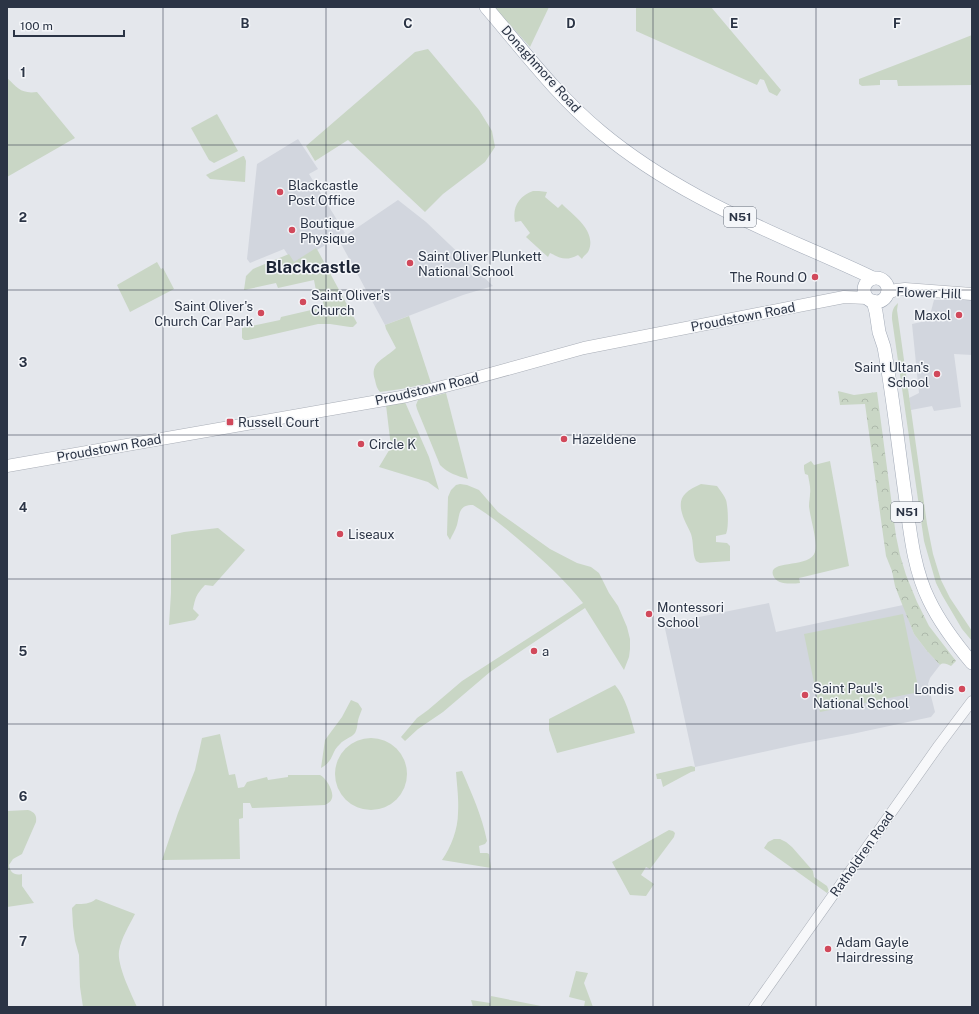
<svg xmlns="http://www.w3.org/2000/svg" width="979" height="1014" viewBox="0 0 979 1014" font-family="'Public Sans',sans-serif">
  <style>
    .built { fill: #d2d6de }
    .green { fill: #c9d6c5 }
    .forest { fill: url(#forest-crowns) }
    .lines { fill: none; stroke-linecap: round; stroke-linejoin: round }
    .tertiary-casing { stroke: #a9aeb7; stroke-width: 11 }
    .secondary-casing { stroke: #a9aeb7; stroke-width: 13 }
    .primary-casing { stroke: #a3abb8; stroke-width: 14 }
    .tertiary { stroke: #f7f8fa; stroke-width: 10 }
    .secondary { stroke: #fff; stroke-width: 12 }
    .primary { stroke: #fff; stroke-width: 13 }
    .grid { fill: none; stroke: #2b3445; stroke-width: 1; stroke-opacity: 0.55 }
    .poi-dot { fill: #d1495b; stroke: #f4f6f9; stroke-width: 1.5 }
    .labels { text-anchor: middle; dominant-baseline: central; stroke-width: 3; stroke-linejoin: round; paint-order: stroke }
    .shield { fill: #f4f6f9; stroke: #676e7b; stroke-width: 1 }
    .shield-label { font-size: 12px; font-weight: bold; fill: #2b3445 }
    .street-label { font-size: 13px; fill: #2b3445; stroke: #f4f6f9 }
    .poi-label { font-size: 13px; fill: #2b3445; stroke: #f4f6f9; text-anchor: start }
    .district-label { font-size: 17px; font-weight: bold; fill: #1d2536; stroke: #f4f6f9 }
    .grid-label { font-size: 13px; text-anchor: middle; font-weight: bold; fill: #2b3445; stroke: #f4f6f9; stroke-width: 3; stroke-linejoin: round; paint-order: stroke }
  </style>
  <defs>
    <pattern id="forest-crowns" width="20" height="18" patternUnits="userSpaceOnUse"><rect width="20" height="18" fill="#c9d6c5"/><path d="M2 6a3 3 0 1 1 6 0M12 15a3 3 0 1 1 6 0" fill="none" stroke="#adb8ab"/></pattern>
  </defs>
  <rect width="100%" height="100%" fill="#e4e7ec"/>
  <g class="built">
    <polygon points="298,139 318,169 309,174 345,233 294,264 284,249 250,263 247,259 257,164"/>
    <polygon points="398,200 426,222 493,286 463,295 385,325 339,240"/>
    <polygon points="952,296 972,299 972,355 954,354 961,407 934,411 932,406 911,410 909,398 919,393 912,324 926,321 930,315 934,300 951,300"/>
    <polygon points="769,603 776,632 903,605 914,634 927,651 940,665 930,678 928,684 935,712 931,717 852,734 799,744 695,767 664,624"/>
  </g>
  <g class="green">
    <polygon points="494,7 549,7 530,47"/>
    <polygon points="636,7 711,7 781,90 777,96 769,92 764,80 760,79 757,85 636,31"/>
    <polygon points="972,35 972,85 898,86 897,80 880,80 880,85 862,86 859,84 859,79 924,54"/>
    <polygon points="428,49 479,110 492,131 495,147 485,162 443,194 425,212 348,140 315,161 306,146 415,52"/>
    <path d="M 7,78 C 18,88 21,94 37,92 L 75,138 L 7,177 Z"/>
    <polygon points="217,114 238,151 214,163 209,160 191,128"/>
    <polygon points="243,156 244,156 246,161 245,182 210,179 206,175"/>
    <path d="M 533,191 L 539,191 L 547,192 L 545,197 L 558,208 L 562,204 C 574,216 598,232 588,252 C 586,254 583,257 582,259 L 578,255 C 566,261 562,259 550,253 L 548,257 L 526,237 L 530,233 L 521,221 L 515,222 C 512,207 519,196 533,191 Z"/>
    <polygon points="316,248 318,251 357,323 353,327 350,327 330,324 318,324 248,340 244,340 242,338 242,328 280,320 281,317 324,307 322,296 317,296 314,280 278,288 276,283 244,290 246,276 253,269 289,254 294,262"/>
    <polygon points="157,262 161,269 163,268 174,289 130,312 117,285"/>
    <path d="M 898,303 L 897,310 L 927,524 L 933,554 L 941,580 L 950,598 L 972,631 L 972,641 L 962,629 L 942,595 L 936,583 L 924,541 L 892,319 C 892,313 892,308 898,303 Z"/>
    <path d="M 409,316 L 431,383 L 401,389 L 380,392 C 377,389 376,385 375,380 C 369,362 385,359 396,348 L 386,329 L 385,325 Z"/>
    <path d="M 446,393 L 468,479 C 457,476 448,473 440,465 L 417,409 L 416,405 L 418,400 Z"/>
    <polygon points="405,402 429,457 439,490 428,482 379,467 391,447 386,405"/>
    <path d="M 811,461 L 814,465 L 830,461 L 849,566 L 799,578 L 800,583 C 791,584 776,585 773,575 C 768,559 810,569 815,552 C 818,541 810,518 809,506 C 809,501 810,498 810,494 C 811,488 809,481 808,475 L 805,474 L 804,469 L 804,465 Z"/>
    <path d="M 460,484 L 467,485 L 479,490 L 498,512 L 550,549 L 577,563 L 591,567 L 599,573 L 609,593 L 618,606 L 627,627 L 630,639 L 630,649 L 629,657 L 624,670 L 585,608 L 490,672 L 443,712 L 418,729 L 405,741 L 401,737 L 417,718 L 428,710 L 462,681 L 583,603 C 566,581 545,562 524,544 C 508,530 491,516 473,505 C 458,505 460,514 457,525 C 455,531 452,535 450,540 L 447,535 L 448,497 L 451,490 L 456,485 Z"/>
    <path d="M 701,484 L 717,486 C 720,490 724,495 726,500 C 728,506 729,528 726,534 L 716,536 L 716,542 L 727,543 L 730,546 L 730,561 L 700,563 L 696,561 C 692,553 694,543 691,534 C 689,529 686,524 684,519 C 676,499 683,492 701,484 Z"/>
    <path d="M 218,528 L 245,550 L 213,586 L 205,585 C 196,595 196,596 193,609 L 199,615 L 195,620 L 169,625 L 171,593 L 171,535 L 184,532 Z"/>
    <polygon points="903,614 919,692 820,712 804,634"/>
    <path d="M 615,685 C 626,698 630,716 635,733 L 557,753 L 549,730 L 549,719 Z"/>
    <path d="M 351,700 L 358,703 L 362,709 C 361,712 360,714 359,717 C 357,722 358,728 355,733 C 351,738 344,739 340,744 C 330,753 335,760 321,768 L 325,740 L 342,717 Z"/>
    <path d="M 220,734 L 229,775 L 235,774 L 238,788 L 244,787 L 247,782 L 267,777 L 268,780 L 288,777 L 288,775 L 320,775 C 326,778 334,791 332,798 C 331,802 328,803 325,805 L 254,808 L 252,808 L 250,803 L 243,803 L 243,818 L 239,819 L 240,859 L 162,860 L 178,813 L 195,770 L 202,738 Z"/>
    <circle cx="371" cy="774" r="36"/>
    <polygon points="691,766 695,767 695,771 691,772 663,787 661,779 657,779 656,774"/>
    <path d="M 462,771 C 472,794 482,816 487,841 L 485,844 L 479,846 L 480,853 L 487,853 L 489,854 L 491,868 L 442,860 C 451,847 458,829 458,813 C 459,800 457,786 456,772 Z"/>
    <path d="M 28,810 C 35,812 37,816 36,822 L 22,854 L 13,859 L 9,865 C 10,872 14,876 22,874 L 22,886 L 34,903 L 7,907 L 7,811 Z"/>
    <polygon points="669,830 673,831 675,833 674,837 650,869 646,867 641,875 654,884 646,896 630,895 612,862"/>
    <polygon points="774,839 780,839 786,842 792,847 813,871 814,877 827,886 829,891 827,893 764,848 768,842"/>
    <path d="M 96,899 L 135,914 C 129,926 121,938 119,951 C 117,966 131,993 137,1007 L 83,1007 L 80,987 L 79,955 L 75,941 L 73,926 L 72,908 L 76,904 C 83,904 90,904 96,899 Z"/>
    <polygon points="576,971 588,973 584,983 593,1007 584,1007 585,1001 569,997"/>
    <polygon points="491,996 546,1007 473,1007 471,1000 490,1003"/>
  </g>
  <path class="forest" d="M 838,391 L 854,395 L 877,392 L 896,536 L 900,555 L 906,575 L 917,602 L 929,626 L 956,661 L 951,666 C 947,664 945,663 941,664 L 940,665 L 927,651 L 914,634 L 900,599 L 895,586 L 892,571 L 886,556 L 865,404 L 840,405 Z"/>
  <g class="lines">
    <defs>
      <polyline id="tertiary" points="754,1007 939,745 972,701"/>
      <g id="secondary">
        <polyline points="887,293 896,290 905,289 972,294"/>
        <polyline points="7,466 407,396 457,383 584,348 844,297 867,298"/>
      </g>
      <g id="primary">
        <path d="M 486,7 C 523,50 557,96 601,132 C 661,182 733,216 804,247 C 827,257 850,267 873,278"/>
        <circle cx="876" cy="290" r="12"/>
        <path d="M 873,301 L 876,312 L 879,332 L 884,347 C 893,396 898,445 905,494 C 910,530 913,568 929,600 C 940,623 956,644 972,663"/>
      </g>
    </defs>
    <use href="#tertiary" class="tertiary-casing"/>
    <use href="#secondary" class="secondary-casing"/>
    <use href="#primary" class="primary-casing"/>
    <use href="#tertiary" class="tertiary"/>
    <use href="#secondary" class="secondary"/>
    <use href="#primary" class="primary"/>
  </g>
  <path class="grid" d="M 163,7 L 163,1007M 326,7 L 326,1007M 490,7 L 490,1007M 653,7 L 653,1007M 816,7 L 816,1007M 7,145 L 972,145M 7,290 L 972,290M 7,435 L 972,435M 7,579 L 972,579M 7,724 L 972,724M 7,869 L 972,869"/>
  <g class="poi-dot">
    <circle cx="280" cy="192" r="4"/>
    <circle cx="292" cy="230" r="4"/>
    <circle cx="410" cy="263" r="4"/>
    <circle cx="815" cy="277" r="4"/>
    <circle cx="303" cy="302" r="4"/>
    <circle cx="261" cy="313" r="4"/>
    <circle cx="959" cy="315" r="4"/>
    <circle cx="937" cy="374" r="4"/>
    <rect x="226" y="418" width="8" height="8" rx="2"/>
    <circle cx="564" cy="439" r="4"/>
    <circle cx="361" cy="444" r="4"/>
    <circle cx="340" cy="534" r="4"/>
    <circle cx="649" cy="614" r="4"/>
    <circle cx="534" cy="651" r="4"/>
    <circle cx="962" cy="689" r="4"/>
    <circle cx="805" cy="695" r="4"/>
    <circle cx="828" cy="949" r="4"/>
  </g>
  <g class="labels">
    <g class="shield">
      <rect x="724" y="207" width="32" height="20" rx="3"/>
      <rect x="891" y="502" width="32" height="20" rx="3"/>
    </g>
    <g class="shield-label">
      <text x="740" y="217">N51</text>
      <text x="907" y="512">N51</text>
    </g>
    <g class="street-label">
      <text transform="translate(541 69) rotate(48)">Donaghmore Road</text>
      <text transform="translate(929 293) rotate(2)">Flower Hill</text>
      <text transform="translate(743 317) rotate(-11)">Proudstown Road</text>
      <text transform="translate(427 389) rotate(-13)">Proudstown Road</text>
      <text transform="translate(109 448) rotate(-10)">Proudstown Road</text>
      <text transform="translate(862 854) rotate(-55)">Ratholdren Road</text>
    </g>
    <g class="poi-label">
      <text x="288" y="185">Blackcastle<tspan x="288" dy="15">Post Office</tspan></text>
      <text x="300" y="223">Boutique<tspan x="300" dy="15">Physique</tspan></text>
      <text x="418" y="256">Saint Oliver Plunkett<tspan x="418" dy="15">National School</tspan></text>
      <text x="807" y="277" text-anchor="end">The Round O</text>
      <text x="311" y="295">Saint Oliver's<tspan x="311" dy="15">Church</tspan></text>
      <text x="253" y="306" text-anchor="end">Saint Oliver's<tspan x="253" dy="15">Church Car Park</tspan></text>
      <text x="951" y="315" text-anchor="end">Maxol</text>
      <text x="929" y="367" text-anchor="end">Saint Ultan's<tspan x="929" dy="15">School</tspan></text>
      <text x="238" y="422">Russell Court</text>
      <text x="572" y="439">Hazeldene</text>
      <text x="369" y="444">Circle K</text>
      <text x="348" y="534">Liseaux</text>
      <text x="657" y="607">Montessori<tspan x="657" dy="15">School</tspan></text>
      <text x="542" y="651">a</text>
      <text x="813" y="688">Saint Paul's<tspan x="813" dy="15">National School</tspan></text>
      <text x="954" y="689" text-anchor="end">Londis</text>
      <text x="836" y="942">Adam Gayle<tspan x="836" dy="15">Hairdressing</tspan></text>
    </g>
    <g class="district-label">
      <text x="313" y="267">Blackcastle</text>
    </g>
  </g>
  <g class="grid-label">
    <text x="245" y="28">B</text>
    <text x="408" y="28">C</text>
    <text x="571" y="28">D</text>
    <text x="734" y="28">E</text>
    <text x="897" y="28">F</text>
    <text x="23" y="77">1</text>
    <text x="23" y="222">2</text>
    <text x="23" y="367">3</text>
    <text x="23" y="512">4</text>
    <text x="23" y="656">5</text>
    <text x="23" y="801">6</text>
    <text x="23" y="946">7</text>
  </g>
  <rect width="979" height="1014" fill="none" stroke="#2b3445" stroke-width="16"/>
  <path d="M14 30v6h110v-6" fill="none" stroke="#2b3445" stroke-width="2"/>
  <text x="20" y="30" font-size="12" fill="#2b3445" stroke="#f4f6f9" stroke-width="3" paint-order="stroke">100 m</text>
</svg>
